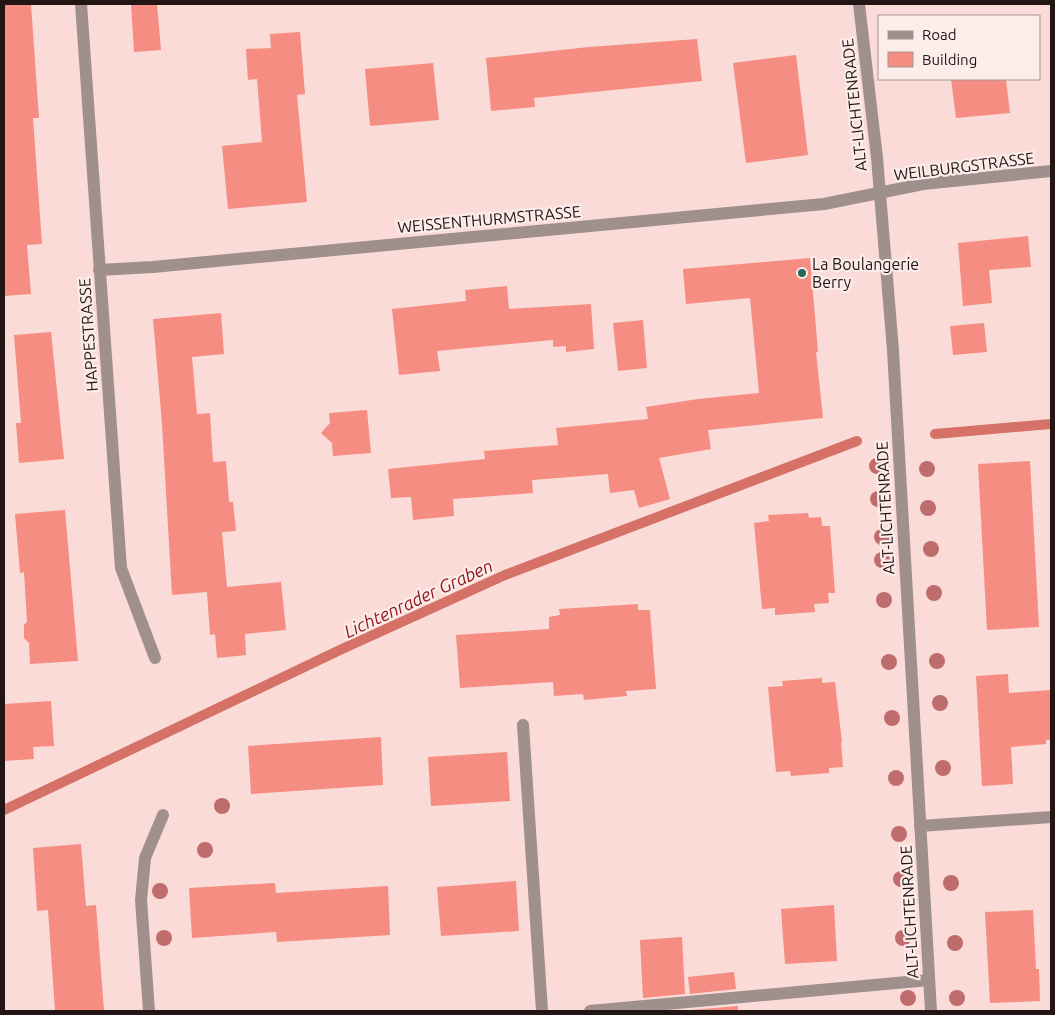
<svg xmlns="http://www.w3.org/2000/svg" width="1055" height="1015" viewBox="0 0 1055 1015" font-family="Ubuntu,sans-serif">
  <style>
    .lines { fill: none; stroke-linecap: round; stroke-linejoin: round }
    .stream { stroke: #d57167; stroke-width: 10 }
    .building { fill: #f58d83 }
    .minor { stroke: #9f8f8d; stroke-width: 12 }
    .tree { fill: #bf6c6d }
    .poi-dot { fill: #246859; stroke: #fcecea; stroke-width: 2 }
    .labels { text-anchor: middle; dominant-baseline: central; stroke-width: 4.5; stroke-linejoin: round; paint-order: stroke }
    .street-label { font-size: 16px; fill: #221513; stroke: #fcecea }
    .poi-label { font-size: 16px; fill: #221513; stroke: #fcecea; text-anchor: start }
    .water-label { font-size: 18px; font-style: italic; fill: #901317; stroke: #fcecea }
  </style>
  <rect width="100%" height="100%" fill="#fadbd7"/>
  <g class="lines">
    <g class="stream">
      <polyline points="935,434 1051,424"/>
      <polyline points="4,810 342,649 505,575 857,441"/>
    </g>
  </g>
  <g class="building">
    <polygon points="4,4 31,4 39,118 33,118 42,244 27,245 31,294 4,296"/>
    <polygon points="131,4 157,4 161,50 134,52"/>
    <polygon points="300,32 305,94 297,95 307,202 228,209 222,146 262,142 257,79 248,80 246,49 271,48 270,34"/>
    <polygon points="697,39 702,81 534,98 535,107 491,111 486,58 589,47"/>
    <polygon points="796,55 808,155 746,163 733,63"/>
    <polygon points="433,63 439,120 370,126 365,69"/>
    <polygon points="951,79 1006,79 1010,113 956,118"/>
    <polygon points="1028,236 1031,267 989,270 992,303 963,306 958,243"/>
    <polygon points="810,258 818,352 816,352 823,418 708,430 711,449 659,458 670,499 639,508 634,490 610,493 608,474 532,480 533,493 453,499 454,516 413,520 411,497 391,498 388,469 485,459 484,451 558,445 556,428 648,419 646,407 698,399 759,393 750,298 686,304 683,269"/>
    <polygon points="507,286 509,309 591,304 594,349 566,352 566,346 553,347 553,340 437,351 440,371 399,375 392,309 466,301 465,290"/>
    <polygon points="221,313 224,354 192,357 197,414 210,413 213,462 226,461 229,502 233,502 236,531 222,532 227,587 281,582 286,630 245,634 246,655 217,658 215,634 210,635 207,592 172,595 162,424 153,319"/>
    <polygon points="643,320 647,368 618,371 613,323"/>
    <polygon points="984,323 987,352 953,355 950,326"/>
    <polygon points="51,332 64,459 19,463 16,423 21,423 14,335"/>
    <polygon points="367,410 371,453 333,456 332,443 321,433 330,423 329,413"/>
    <polygon points="1030,461 1039,627 987,630 978,464"/>
    <polygon points="65,510 78,661 30,664 29,643 24,638 24,625 27,622 24,572 20,573 15,514"/>
    <polygon points="808,513 809,518 821,517 822,526 830,526 835,593 828,593 829,603 814,604 815,612 775,615 775,608 762,609 754,523 769,521 768,515"/>
    <polygon points="638,604 638,610 650,610 656,689 626,691 627,696 584,700 583,694 554,696 553,682 460,688 456,635 549,629 549,617 560,615 559,609"/>
    <polygon points="1008,674 1009,693 1051,690 1051,740 1046,740 1046,744 1011,747 1013,784 982,786 976,676"/>
    <polygon points="822,678 822,683 835,682 842,742 841,742 843,767 829,768 829,773 791,776 790,771 776,772 768,687 783,686 782,681"/>
    <polygon points="51,701 54,746 33,747 34,759 4,761 4,704"/>
    <polygon points="381,737 383,785 251,794 248,746"/>
    <polygon points="507,752 510,801 431,806 428,757"/>
    <polygon points="81,844 86,906 96,905 104,1011 55,1011 48,910 37,911 33,848"/>
    <polygon points="516,881 519,931 441,936 437,887"/>
    <polygon points="275,883 276,893 388,886 390,935 277,942 276,932 192,938 189,888"/>
    <polygon points="834,905 837,961 785,964 781,909"/>
    <polygon points="1033,910 1036,969 1039,969 1040,1001 990,1003 985,912"/>
    <polygon points="682,937 685,994 643,998 640,940"/>
    <polygon points="734,972 736,989 690,994 688,977"/>
    <polygon points="738,1006 738,1011 692,1011 691,1010"/>
  </g>
  <g class="lines">
    <g class="minor">
      <polyline points="81,4 121,568 155,658"/>
      <polyline points="859,4 877,158 893,350 931,1011"/>
      <polyline points="99,270 153,267 824,204 923,184 1051,171"/>
      <polyline points="523,725 542,1011"/>
      <polyline points="920,826 1051,817"/>
      <polyline points="149,1011 141,900 145,858 163,815"/>
      <polyline points="590,1011 929,980"/>
    </g>
  </g>
  <g class="tree">
    <circle cx="877" cy="466" r="8"/>
    <circle cx="927" cy="469" r="8"/>
    <circle cx="878" cy="499" r="8"/>
    <circle cx="928" cy="508" r="8"/>
    <circle cx="882" cy="537" r="8"/>
    <circle cx="931" cy="549" r="8"/>
    <circle cx="882" cy="560" r="8"/>
    <circle cx="934" cy="593" r="8"/>
    <circle cx="884" cy="600" r="8"/>
    <circle cx="937" cy="661" r="8"/>
    <circle cx="889" cy="662" r="8"/>
    <circle cx="940" cy="703" r="8"/>
    <circle cx="892" cy="718" r="8"/>
    <circle cx="943" cy="768" r="8"/>
    <circle cx="896" cy="778" r="8"/>
    <circle cx="222" cy="806" r="8"/>
    <circle cx="899" cy="834" r="8"/>
    <circle cx="205" cy="850" r="8"/>
    <circle cx="901" cy="879" r="8"/>
    <circle cx="951" cy="883" r="8"/>
    <circle cx="160" cy="891" r="8"/>
    <circle cx="164" cy="938" r="8"/>
    <circle cx="903" cy="938" r="8"/>
    <circle cx="955" cy="943" r="8"/>
    <circle cx="908" cy="998" r="8"/>
    <circle cx="957" cy="998" r="8"/>
  </g>
  <circle class="poi-dot" cx="802" cy="273" r="5"/>
  <g class="labels">
    <g class="street-label">
      <text transform="translate(854 105) rotate(-96)">ALT-LICHTENRADE</text>
      <text transform="translate(964 166) rotate(-7)">WEILBURGSTRASSE</text>
      <text transform="translate(489 219) rotate(-5)">WEISSENTHURMSTRASSE</text>
      <text transform="translate(88 335) rotate(-94)">HAPPESTRASSE</text>
      <text transform="translate(885 508) rotate(-93)">ALT-LICHTENRADE</text>
      <text transform="translate(909 912) rotate(-93)">ALT-LICHTENRADE</text>
    </g>
    <g class="poi-label">
      <text x="812" y="264">La Boulangerie<tspan x="812" dy="18">Berry</tspan></text>
    </g>
    <g class="water-label">
      <text transform="translate(418 598) rotate(-25)">Lichtenrader Graben</text>
    </g>
  </g>
  <rect width="1055" height="1015" fill="none" stroke="#221513" stroke-width="10"/>
  <rect x="878" y="15" width="162" height="65" fill="#fcecea" stroke="#a59694"/>
  <rect x="888" y="31" width="25" height="8" fill="#9f8f8d" stroke="#a59694"/>
  <text x="922" y="40" font-size="15" fill="#221513">Road</text>
  <rect x="888" y="52" width="25" height="15" fill="#f58d83" stroke="#a59694"/>
  <text x="922" y="65" font-size="15" fill="#221513">Building</text>
</svg>
